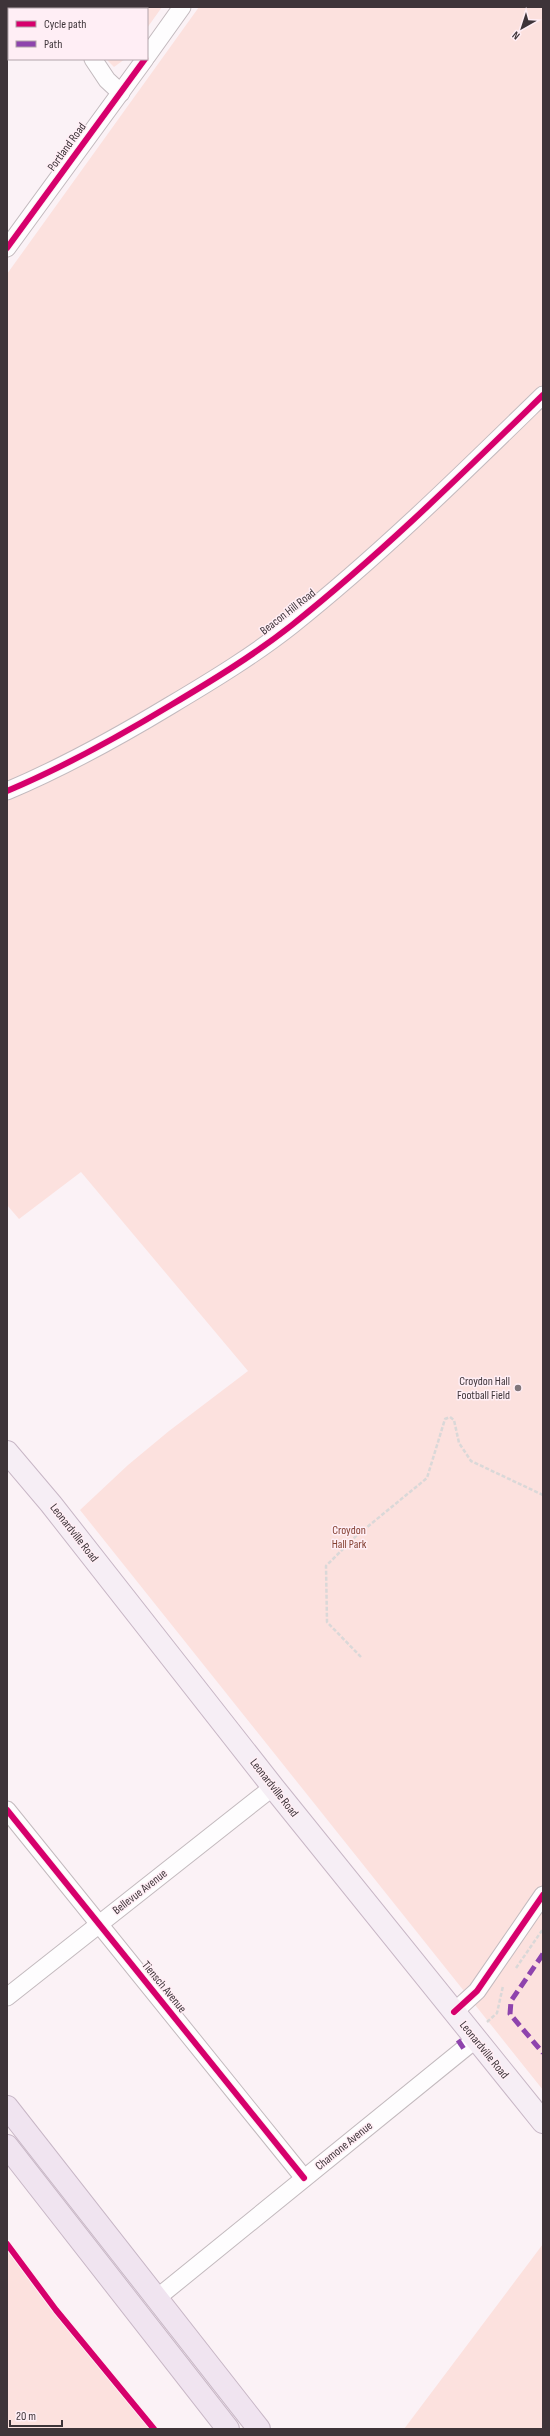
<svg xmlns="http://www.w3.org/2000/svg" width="550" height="2436" viewBox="0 0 550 2436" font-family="'Sofia Sans Condensed',sans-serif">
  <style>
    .green { fill: #fce1de }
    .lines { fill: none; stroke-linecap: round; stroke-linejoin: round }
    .minor-casing { stroke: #c3babe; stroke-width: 19 }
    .major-casing { stroke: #c8b7c6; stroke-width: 24 }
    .highway-casing { stroke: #c8b7c6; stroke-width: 24 }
    .path { stroke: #dad8d8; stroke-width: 2.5; stroke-dasharray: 4 2; stroke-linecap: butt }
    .minor { stroke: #fefdfe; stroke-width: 17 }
    .major { stroke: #f6eef5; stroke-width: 22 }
    .highway { stroke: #f0e4f0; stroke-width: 22 }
    .quiet { stroke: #8e44ad; stroke-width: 5; stroke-dasharray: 10 5; stroke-linecap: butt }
    .cycleway-casing { stroke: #ffeef5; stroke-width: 8 }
    .cycleway { stroke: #d6006c; stroke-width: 6 }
    .poi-dot { fill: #80767b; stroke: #ffeef5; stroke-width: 1.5 }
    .labels { text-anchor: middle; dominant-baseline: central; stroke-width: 3; stroke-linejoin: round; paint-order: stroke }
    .street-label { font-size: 12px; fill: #3e3439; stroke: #ffeef5 }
    .poi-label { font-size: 12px; fill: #3e3439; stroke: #ffeef5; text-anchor: end }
    .park-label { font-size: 12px; fill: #854133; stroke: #ffeef5 }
  </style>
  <rect width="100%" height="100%" fill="#fbf2f6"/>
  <g class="green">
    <polygon points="72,7 162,7 147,28 147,9 73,9"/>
    <polygon points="199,7 543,7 543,2090 80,1510 128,1465 169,1431 248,1371 81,1172 19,1219 7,1205 7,274"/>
    <polygon points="106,59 125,59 114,67"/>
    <polygon points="7,2243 153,2429 7,2429"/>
    <polygon points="543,2243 543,2429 404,2429 543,2244"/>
  </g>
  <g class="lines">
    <defs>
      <g id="minor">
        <polyline points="59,7 60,9"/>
        <polyline points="147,56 182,7"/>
        <polyline points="93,59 107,80 121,93"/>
        <polyline points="7,248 145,59"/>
        <path d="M 7,791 C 64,767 118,737 171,705 C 213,680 254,655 292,625 C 381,554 462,474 543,395"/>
        <polyline points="7,1810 304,2178"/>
        <polyline points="7,1997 273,1787"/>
        <polyline points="454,2012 477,1991 543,1895"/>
        <polyline points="157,2298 476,2039"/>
      </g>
      <polyline id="major" points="7,1452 51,1504 273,1787 543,2122"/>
      <g id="highway">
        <polyline points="7,2107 259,2429"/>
        <polyline points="7,2146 228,2429"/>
      </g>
    </defs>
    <use href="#minor" class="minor-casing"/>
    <use href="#major" class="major-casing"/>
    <use href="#highway" class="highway-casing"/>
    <g class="path">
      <polyline points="361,1657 327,1622 326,1566 355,1537 427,1478 445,1419 450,1417 454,1420 459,1443 471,1461 543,1495"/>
      <polyline points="516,1968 543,1929"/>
      <polyline points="487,2022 497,2013 503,1986"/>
    </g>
    <use href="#minor" class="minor"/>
    <use href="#major" class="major"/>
    <use href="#highway" class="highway"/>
    <g class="quiet">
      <polyline points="543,1954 511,2001 510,2014 543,2053"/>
      <polyline points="458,2040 464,2049"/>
    </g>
    <defs>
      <g id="cycleway">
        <polyline points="7,248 145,59"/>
        <path d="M 7,791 C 64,767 118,737 171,705 C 213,680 254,655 292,625 C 381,554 462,474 543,395"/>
        <polyline points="7,1810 304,2178"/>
        <polyline points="454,2012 477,1991 543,1895"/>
        <polyline points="7,2244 56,2310 154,2429"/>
      </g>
    </defs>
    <use href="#cycleway" class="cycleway-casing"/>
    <use href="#cycleway" class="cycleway"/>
  </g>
  <circle class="poi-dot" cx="518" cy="1388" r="4"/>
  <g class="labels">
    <g class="street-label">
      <text transform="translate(67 147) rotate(-54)">Portland Road</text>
      <text transform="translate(288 612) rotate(-38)">Beacon Hill Road</text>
      <text transform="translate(74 1533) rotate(52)">Leonardville Road</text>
      <text transform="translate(274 1788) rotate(52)">Leonardville Road</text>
      <text transform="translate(140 1892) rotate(-38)">Bellevue Avenue</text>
      <text transform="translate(164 1987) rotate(51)">Tiensch Avenue</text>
      <text transform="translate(484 2050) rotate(51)">Leonardville Road</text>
      <text transform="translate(344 2146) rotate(-39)">Chamone Avenue</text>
    </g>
    <g class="poi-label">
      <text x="510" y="1381">Croydon Hall<tspan x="510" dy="14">Football Field</tspan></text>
    </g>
    <g class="park-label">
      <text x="349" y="1530">Croydon<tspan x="349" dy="14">Hall Park</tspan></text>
    </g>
  </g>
  <rect width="550" height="2436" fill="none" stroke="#3e3439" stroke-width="16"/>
  <rect x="8" y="8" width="140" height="52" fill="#ffeef5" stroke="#b2a4aa"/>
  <rect x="16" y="21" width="20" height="6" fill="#d6006c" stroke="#b2a4aa"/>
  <text x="44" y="28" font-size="12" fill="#3e3439">Cycle path</text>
  <rect x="16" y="41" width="20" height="6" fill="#8e44ad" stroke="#b2a4aa"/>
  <text x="44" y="48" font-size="12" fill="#3e3439">Path</text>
  <g transform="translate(522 28) rotate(219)" stroke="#ffeef5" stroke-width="3" paint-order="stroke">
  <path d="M0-3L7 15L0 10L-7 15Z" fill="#3e3439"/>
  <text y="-6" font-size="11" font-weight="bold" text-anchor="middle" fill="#3e3439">N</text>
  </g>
  <path d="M10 2420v6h52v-6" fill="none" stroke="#3e3439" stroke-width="2"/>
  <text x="16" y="2420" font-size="12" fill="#3e3439" stroke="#ffeef5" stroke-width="3" paint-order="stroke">20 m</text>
</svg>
